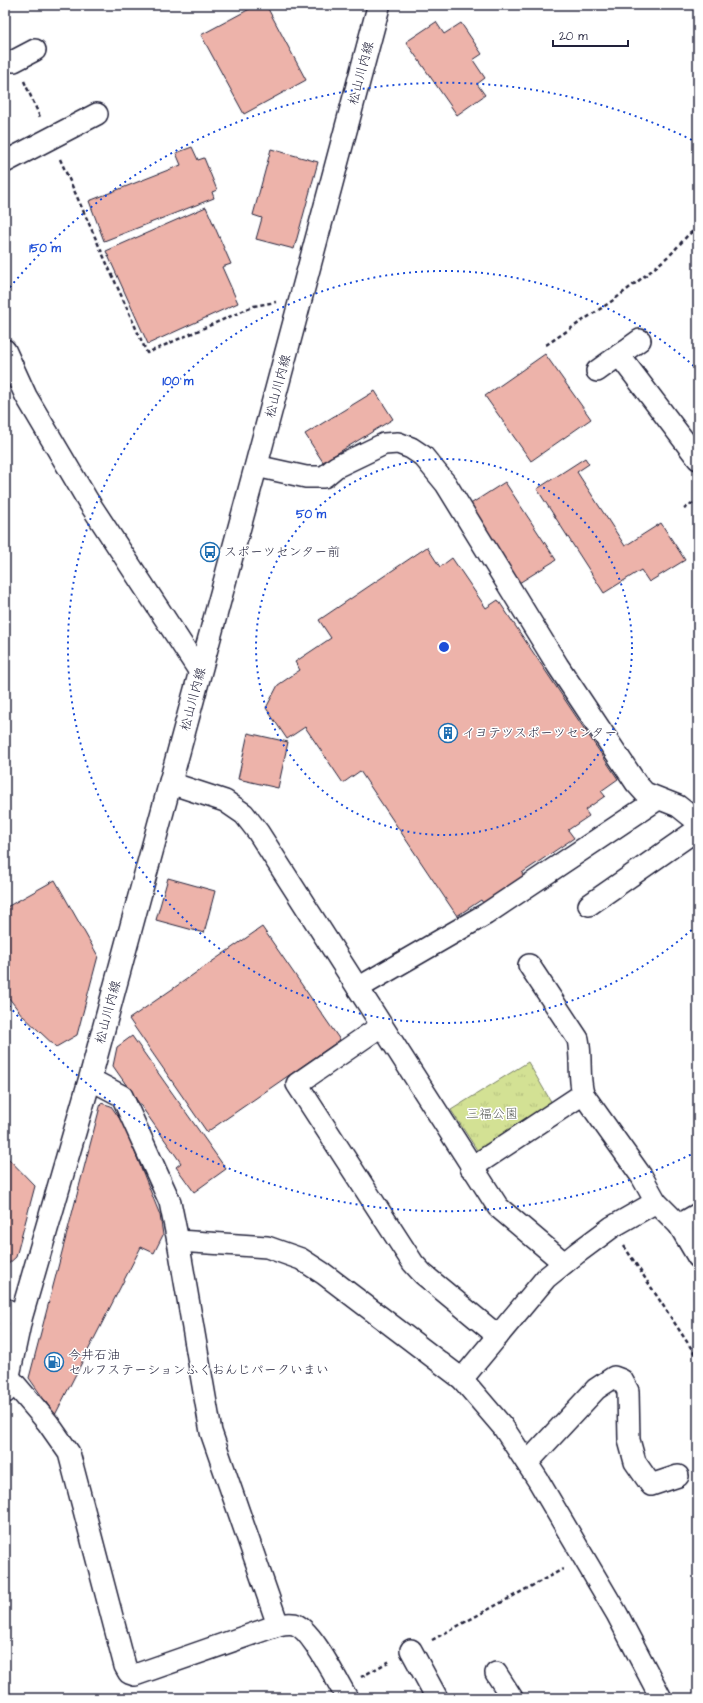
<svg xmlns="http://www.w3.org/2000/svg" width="703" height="1703" viewBox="0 0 703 1703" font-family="'Architects Daughter','Klee One',sans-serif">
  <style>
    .grass { fill: url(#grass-tufts); stroke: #7a8268 }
    .building { fill: #edb3aa; stroke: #22223b }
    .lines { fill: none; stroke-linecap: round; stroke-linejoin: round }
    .street-casing { stroke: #22223b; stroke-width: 24 }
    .secondary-casing { stroke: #22223b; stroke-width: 25 }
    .path { stroke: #22223b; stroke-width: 2.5; stroke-dasharray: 4 3; stroke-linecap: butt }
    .street { stroke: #fff; stroke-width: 21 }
    .secondary { stroke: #fff; stroke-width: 22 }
    .ring { fill: none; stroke: #1d4ed8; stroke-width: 2; stroke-dasharray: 2 4 }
    .labels { text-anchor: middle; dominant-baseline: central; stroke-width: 3; stroke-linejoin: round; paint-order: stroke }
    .street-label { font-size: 13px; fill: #22223b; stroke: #fff }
    .poi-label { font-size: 13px; fill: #22223b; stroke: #fff; text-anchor: start }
    .park-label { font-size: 13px; fill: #575b56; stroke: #fff }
    .centre { fill: #1d4ed8; stroke: #fff; stroke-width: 2 }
    .ring-label { font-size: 12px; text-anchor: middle; font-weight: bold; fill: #1d4ed8; stroke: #fff; stroke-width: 3; stroke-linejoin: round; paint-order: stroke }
  </style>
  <defs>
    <pattern id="grass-tufts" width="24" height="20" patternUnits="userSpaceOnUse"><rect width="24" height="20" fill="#d3e194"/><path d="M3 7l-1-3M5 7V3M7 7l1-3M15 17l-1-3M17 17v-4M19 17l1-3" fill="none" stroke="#b5c180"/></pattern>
  </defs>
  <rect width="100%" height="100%" fill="#fff"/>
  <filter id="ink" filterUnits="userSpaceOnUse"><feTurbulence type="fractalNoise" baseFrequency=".025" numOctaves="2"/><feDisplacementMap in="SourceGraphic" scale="8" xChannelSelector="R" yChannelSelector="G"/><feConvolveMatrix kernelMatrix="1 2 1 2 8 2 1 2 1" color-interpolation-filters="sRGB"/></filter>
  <g filter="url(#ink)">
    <polygon class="grass" points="528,1062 553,1105 479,1153 451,1110"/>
    <g class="building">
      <polygon points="257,5 266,5 306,80 244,114 201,35"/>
      <polygon points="436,22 444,34 461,23 482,54 473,60 485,78 477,84 485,95 457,115 406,42"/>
      <polygon points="192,147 198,160 204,158 217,190 212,192 214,198 104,241 89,201 181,165 176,153"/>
      <polygon points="271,149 318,162 294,249 256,239 262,218 253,215"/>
      <polygon points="206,207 231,264 222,267 238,303 148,344 106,251"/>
      <polygon points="545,354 591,419 531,461 485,396"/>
      <polygon points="375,391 393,419 323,462 305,434"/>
      <polygon points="585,458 589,464 577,472 625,546 661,523 685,560 649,582 641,570 604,593 537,489"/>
      <polygon points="505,482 556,560 519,583 469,505"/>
      <polygon points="427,547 440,567 452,558 486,608 498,600 618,779 601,791 605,796 585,810 589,816 568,830 574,838 522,873 526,880 486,907 481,900 457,916 360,771 343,783 305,727 287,739 266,708 278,685 300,670 295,662 331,638 319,620"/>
      <polygon points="248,733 288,742 278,788 238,779"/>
      <polygon points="168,878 215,891 204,933 156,920"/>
      <polygon points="55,880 98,956 77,1035 56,1047 22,1015 5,993 5,908"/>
      <polygon points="262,927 340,1040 207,1132 129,1019"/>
      <polygon points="132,1036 226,1169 194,1192 176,1167 181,1163 113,1066 117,1047"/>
      <polygon points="101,1103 111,1106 124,1125 160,1215 163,1235 154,1253 141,1247 55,1415 29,1378"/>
      <polygon points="5,1155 35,1186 16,1257 5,1267"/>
    </g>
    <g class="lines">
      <defs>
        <g id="street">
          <polyline points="14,61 35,50"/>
          <polyline points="5,162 97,114"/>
          <polyline points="5,350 26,396 88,501 200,672"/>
          <polyline points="619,355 698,459"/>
          <polyline points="597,371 640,340"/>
          <polyline points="256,466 306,477 324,477 336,467 384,444 398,443 411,448 423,456 446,484 558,666 636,783 645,793 678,806 698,822"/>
          <polyline points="170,783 225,801 244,814 258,832 498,1207 564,1263"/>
          <polyline points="589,905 698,829"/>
          <path d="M 529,965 L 578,1039 C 582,1059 578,1074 583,1094 L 642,1177 L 656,1202 L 679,1225 L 698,1257"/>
          <polyline points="358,988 486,914 658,799"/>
          <polyline points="381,1026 297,1084 413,1263 423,1274 498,1336"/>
          <polyline points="90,1079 122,1096 170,1202 178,1241 211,1432 278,1625"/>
          <polyline points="471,1168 583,1094"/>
          <polyline points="679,1225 698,1214"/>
          <polyline points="178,1241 267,1247 301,1259 324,1274 462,1379 503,1427 538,1480 617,1614 661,1698"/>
          <polyline points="5,1309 21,1317"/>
          <path d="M 9,1377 L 48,1423 L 69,1453 L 125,1666 L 129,1673 L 135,1675 L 278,1625 C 283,1624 289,1623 294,1624 C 311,1628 337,1681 347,1698"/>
          <polyline points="462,1379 546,1278 577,1253 612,1227 656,1202"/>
          <polyline points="527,1463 596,1389 614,1377 622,1380 628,1391 629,1440 635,1462 651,1485 678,1476"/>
          <polyline points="411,1650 437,1698"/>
          <polyline points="496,1673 512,1698"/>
        </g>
        <polyline id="secondary" points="5,1392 21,1317 90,1079 256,466 379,5"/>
      </defs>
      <use href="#street" class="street-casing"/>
      <use href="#secondary" class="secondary-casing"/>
      <g class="path">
        <polyline points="24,81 40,117"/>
        <polyline points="60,159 147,353 254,306 276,302"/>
        <polyline points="546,345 615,299 651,271 672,253 688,235 698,227"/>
        <polyline points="684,509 698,500"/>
        <polyline points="624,1246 695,1354"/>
        <polyline points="432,1640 563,1569"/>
        <polyline points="361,1677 390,1661"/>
      </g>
      <use href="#street" class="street"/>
      <use href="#secondary" class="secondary"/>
    </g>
  </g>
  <g class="ring">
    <circle cx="444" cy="647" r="188"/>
    <path d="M696 926A376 376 0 1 1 696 368"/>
    <path d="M696 1152A564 564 0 0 1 6 1002M6 292A564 564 0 0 1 696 142"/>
  </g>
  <defs>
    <symbol id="bus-ring" viewBox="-11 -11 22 22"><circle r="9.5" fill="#fff" stroke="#1f6fb2" stroke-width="1.5"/><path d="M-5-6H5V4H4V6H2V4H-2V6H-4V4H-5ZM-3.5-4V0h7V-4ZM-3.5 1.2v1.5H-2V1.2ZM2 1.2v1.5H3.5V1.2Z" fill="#1f6fb2"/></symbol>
    <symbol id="building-ring" viewBox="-11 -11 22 22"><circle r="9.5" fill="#fff" stroke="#1f6fb2" stroke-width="1.5"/><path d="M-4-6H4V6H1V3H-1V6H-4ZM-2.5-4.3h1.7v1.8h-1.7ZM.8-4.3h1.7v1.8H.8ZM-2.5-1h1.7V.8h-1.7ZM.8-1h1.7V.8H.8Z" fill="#1f6fb2"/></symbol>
    <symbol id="fuel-ring" viewBox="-11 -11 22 22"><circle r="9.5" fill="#fff" stroke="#1f6fb2" stroke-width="1.5"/><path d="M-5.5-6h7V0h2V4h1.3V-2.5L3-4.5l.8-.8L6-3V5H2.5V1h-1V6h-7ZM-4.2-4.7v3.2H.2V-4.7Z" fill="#1f6fb2"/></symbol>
  </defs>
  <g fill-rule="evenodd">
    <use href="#bus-ring" x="199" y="541" width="22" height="22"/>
    <use href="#building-ring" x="437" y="722" width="22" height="22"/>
    <use href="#fuel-ring" x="43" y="1351" width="22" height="22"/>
  </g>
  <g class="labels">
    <g class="street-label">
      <text transform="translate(361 73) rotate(-75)">松山川内線</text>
      <text transform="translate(278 386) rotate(-75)">松山川内線</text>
      <text transform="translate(193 699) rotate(-75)">松山川内線</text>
      <text transform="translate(108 1012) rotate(-75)">松山川内線</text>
    </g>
    <g class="poi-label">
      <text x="224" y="552">スポーツセンター前</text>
      <text x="462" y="733">イヨテツスポーツセンター</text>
      <text x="68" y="1355">今井石油<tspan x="68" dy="15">セルフステーションふくおんじパークいまい</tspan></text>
    </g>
    <g class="park-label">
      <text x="492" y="1114">三福公園</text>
    </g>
  </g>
  <circle cx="444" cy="647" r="6" class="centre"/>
  <g class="ring-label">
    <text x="45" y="252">150 m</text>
    <text x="178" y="385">100 m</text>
    <text x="311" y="518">50 m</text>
  </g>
  <rect width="703" height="1703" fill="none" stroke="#fff" stroke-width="20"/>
  <rect x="10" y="10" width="683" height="1683" fill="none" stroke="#22223b" stroke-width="1.5" filter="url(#ink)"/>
  <path d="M553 40v6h75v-6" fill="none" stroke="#22223b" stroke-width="2"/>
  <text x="559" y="40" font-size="12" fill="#22223b" stroke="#ffffff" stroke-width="3" paint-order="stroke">20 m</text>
</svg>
